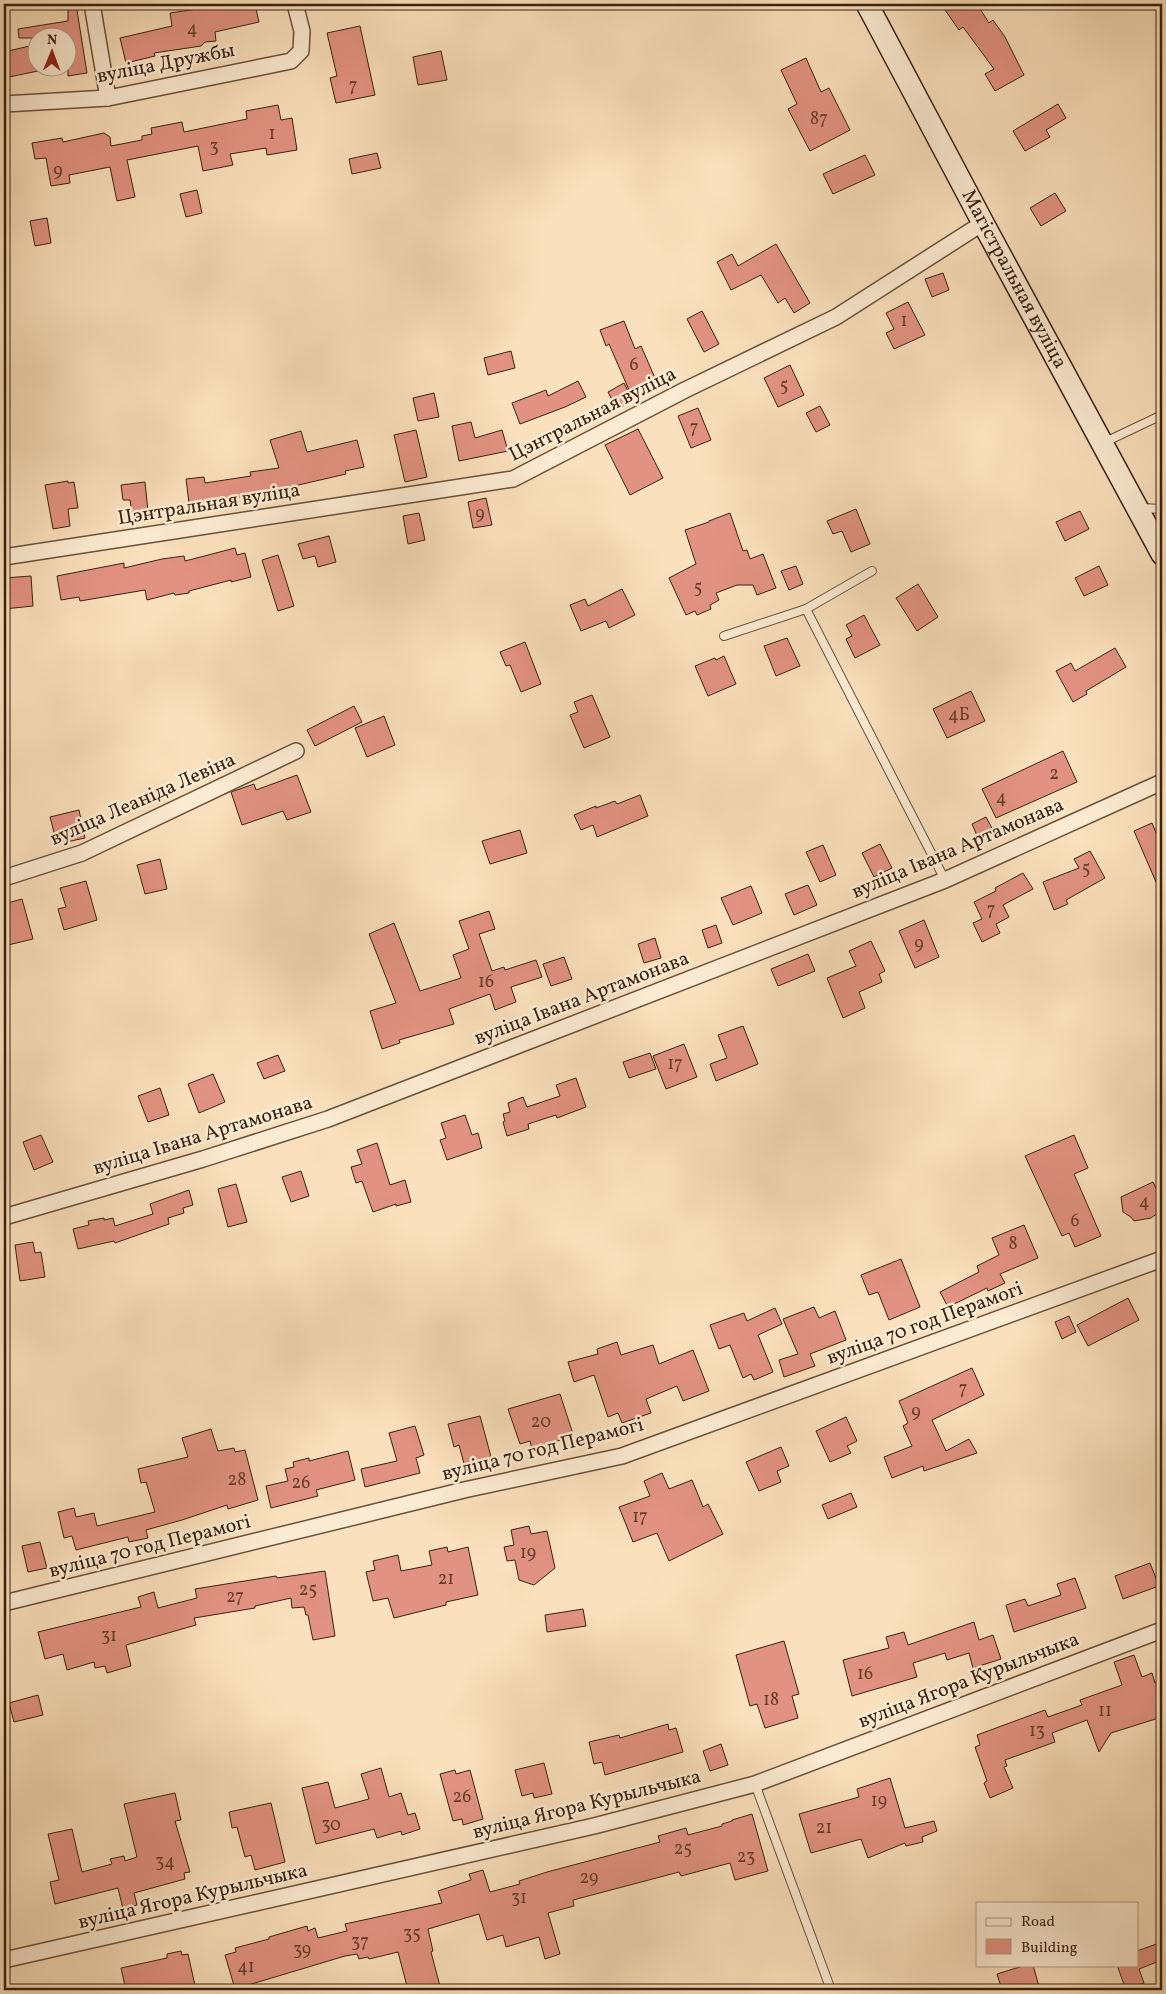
<svg xmlns="http://www.w3.org/2000/svg" width="1166" height="1994" viewBox="0 0 1166 1994" font-family="Vollkorn,serif">
  <style>
    .building { fill: #e29282; stroke: #392110 }
    .lines { fill: none; stroke-linecap: round; stroke-linejoin: round }
    .lane-casing { stroke: #69513b; stroke-width: 10 }
    .street-casing { stroke: #69513b; stroke-width: 18 }
    .secondary-casing { stroke: #392110; stroke-width: 24 }
    .lane { stroke: #fcebd3; stroke-width: 8 }
    .street { stroke: #fcebd3; stroke-width: 15 }
    .secondary { stroke: #fcebd3; stroke-width: 21 }
    .labels { text-anchor: middle; dominant-baseline: central; stroke-width: 5; stroke-linejoin: round; paint-order: stroke }
    .number-label { font-size: 18px; fill: #633d2c }
    .street-label { font-size: 20px; fill: #392110; stroke: #fcebd3 }
  </style>
  <rect width="100%" height="100%" fill="#fae0bc"/>
  <filter id="stains"><feTurbulence type="fractalNoise" baseFrequency=".004" numOctaves="4"/><feColorMatrix values="0 0 0 0 .2 0 0 0 0 .09 0 0 0 0 .02 0 0 0 .5 -.17"/></filter>
  <radialGradient id="worn" r=".72"><stop offset=".6" stop-color="#630" stop-opacity="0"/><stop offset="1" stop-color="#630" stop-opacity=".3"/></radialGradient>
  <g class="building">
    <polygon points="76,4 87,73 68,76 68,38 19,38 18,29 68,21 68,5"/>
    <polygon points="231,4 255,4 259,22 215,32 216,41 205,42 201,46 154,53 155,56 126,63 120,38 172,26 170,13"/>
    <polygon points="955,4 977,4 989,23 993,20 1005,37 1024,75 995,91 985,74 994,69 963,27 959,30 945,10"/>
    <polygon points="360,26 375,95 336,103 330,78 337,76 327,33"/>
    <polygon points="38,44 38,71 4,78 4,52"/>
    <polygon points="441,51 447,80 418,85 413,57"/>
    <polygon points="806,58 821,92 829,88 850,130 810,151 788,109 797,104 781,70"/>
    <polygon points="1058,104 1066,118 1046,130 1050,137 1025,151 1013,131"/>
    <polygon points="278,105 281,120 292,118 297,150 267,155 266,148 230,154 233,165 203,171 198,146 127,160 135,197 117,201 110,167 69,175 70,183 51,186 46,158 35,159 32,143 62,138 63,142 104,133 110,137 111,146 142,140 142,136 152,134 151,128 182,122 184,132 247,119 246,111"/>
    <polygon points="377,153 381,168 352,174 349,159"/>
    <polygon points="865,155 875,175 833,194 823,174"/>
    <polygon points="197,190 202,213 186,217 180,194"/>
    <polygon points="1055,193 1066,211 1041,226 1030,208"/>
    <polygon points="47,218 51,243 35,246 30,221"/>
    <polygon points="776,244 810,303 794,313 785,298 778,303 761,275 731,290 717,262 732,254 738,266"/>
    <polygon points="943,273 949,290 932,297 925,279"/>
    <polygon points="908,302 925,335 894,349 886,333 894,329 886,313"/>
    <polygon points="702,311 719,344 704,352 687,319"/>
    <polygon points="624,321 635,349 641,346 655,378 629,390 609,344 606,346 600,330"/>
    <polygon points="511,351 515,368 488,375 484,358"/>
    <polygon points="790,365 804,395 778,407 764,378"/>
    <polygon points="578,381 586,397 565,407 520,424 512,403 546,390 548,396"/>
    <polygon points="624,383 633,401 617,409 608,392"/>
    <polygon points="434,393 439,417 418,421 413,398"/>
    <polygon points="820,406 830,425 816,432 806,413"/>
    <polygon points="698,408 711,440 691,448 678,416"/>
    <polygon points="471,422 475,438 502,430 508,451 459,461 452,426"/>
    <polygon points="638,429 663,478 630,495 605,445"/>
    <polygon points="416,430 427,477 405,482 394,435"/>
    <polygon points="301,431 307,452 357,440 364,467 345,471 346,474 294,486 295,492 255,498 254,494 221,501 189,503 186,479 204,477 205,483 251,476 250,472 279,468 270,440"/>
    <polygon points="68,481 68,483 74,482 78,508 68,509 70,526 53,529 45,485"/>
    <polygon points="145,482 148,511 132,513 130,500 123,500 121,485"/>
    <polygon points="486,498 492,525 473,528 468,502"/>
    <polygon points="856,509 870,544 851,552 842,531 833,534 827,521"/>
    <polygon points="1080,511 1089,529 1065,541 1056,522"/>
    <polygon points="419,513 425,540 408,544 403,516"/>
    <polygon points="730,513 743,551 747,550 750,559 763,554 776,588 757,595 753,585 737,585 716,593 719,600 710,605 711,609 697,615 695,611 686,615 669,578 696,564 685,530 709,522 709,521"/>
    <polygon points="329,536 336,562 318,567 315,556 303,559 298,544"/>
    <polygon points="235,548 237,555 245,553 251,577 231,582 231,580 189,591 189,593 175,595 174,593 147,600 145,590 80,601 79,597 61,600 57,576 124,563 124,568 162,559 184,556 185,561"/>
    <polygon points="278,555 294,606 278,611 262,560"/>
    <polygon points="796,566 803,584 789,590 781,571"/>
    <polygon points="1099,566 1108,585 1084,596 1075,578"/>
    <polygon points="31,576 33,606 4,609 4,578"/>
    <polygon points="918,584 938,617 917,631 896,598"/>
    <polygon points="622,589 635,615 609,628 606,621 581,631 570,605 585,599 588,606"/>
    <polygon points="864,615 880,645 855,658 846,639 852,636 846,625"/>
    <polygon points="787,638 800,666 776,676 764,646"/>
    <polygon points="525,642 541,684 521,692 510,665 506,666 500,652"/>
    <polygon points="1115,648 1126,667 1086,691 1087,694 1073,702 1056,671 1071,663 1075,671"/>
    <polygon points="724,656 736,684 708,696 695,666 715,658 716,660"/>
    <polygon points="971,691 985,721 947,738 933,709"/>
    <polygon points="592,695 610,737 584,748 570,715 578,712 574,702"/>
    <polygon points="354,706 362,722 315,746 307,730"/>
    <polygon points="384,716 395,745 367,757 355,728"/>
    <polygon points="1063,751 1077,782 996,818 982,789"/>
    <polygon points="297,775 311,812 287,820 283,811 242,825 231,792 254,784 256,790"/>
    <polygon points="640,795 648,816 597,837 593,825 581,830 574,815 596,806 596,808 615,801 617,804"/>
    <polygon points="79,810 85,838 57,844 50,817"/>
    <polygon points="986,817 993,830 978,838 972,824"/>
    <polygon points="1152,823 1162,847 1162,896 1134,831"/>
    <polygon points="520,830 527,853 490,864 482,841"/>
    <polygon points="880,844 892,868 874,877 862,853"/>
    <polygon points="823,845 836,875 820,882 806,852"/>
    <polygon points="1090,851 1105,878 1066,900 1068,904 1054,910 1043,882 1079,868 1074,859"/>
    <polygon points="160,859 167,889 145,894 137,865"/>
    <polygon points="1023,873 1033,889 1003,905 1009,917 996,924 1000,933 982,942 973,923 982,919 974,902 996,891 995,888"/>
    <polygon points="86,881 97,920 64,930 58,909 66,907 60,888"/>
    <polygon points="808,885 817,905 794,915 785,894"/>
    <polygon points="751,886 762,913 733,925 721,898"/>
    <polygon points="22,899 33,939 4,946 4,926 7,925 4,904"/>
    <polygon points="489,911 495,929 479,934 492,971 504,967 505,970 536,960 542,977 511,987 516,1002 495,1010 490,994 449,1009 454,1024 399,1040 400,1043 382,1049 370,1011 396,1003 369,934 394,923 420,991 461,978 453,955 469,949 459,921"/>
    <polygon points="924,920 939,957 915,968 899,931"/>
    <polygon points="716,925 722,943 708,948 702,930"/>
    <polygon points="655,938 661,958 644,963 638,944"/>
    <polygon points="871,941 885,971 879,974 882,982 859,992 865,1008 843,1018 827,978 856,966 849,951"/>
    <polygon points="808,954 815,971 778,986 771,969"/>
    <polygon points="564,957 572,979 551,986 543,964"/>
    <polygon points="743,1026 758,1064 716,1081 710,1064 727,1058 718,1035"/>
    <polygon points="684,1044 697,1077 666,1089 653,1056"/>
    <polygon points="650,1053 656,1069 629,1078 623,1062"/>
    <polygon points="278,1055 285,1071 264,1079 257,1063"/>
    <polygon points="213,1074 225,1102 199,1113 188,1084"/>
    <polygon points="576,1078 586,1107 557,1118 556,1115 528,1124 529,1129 507,1136 503,1122 505,1121 503,1114 510,1112 508,1103 523,1097 527,1107 560,1096 556,1085"/>
    <polygon points="160,1088 169,1115 148,1122 138,1096"/>
    <polygon points="465,1115 472,1135 478,1133 482,1148 447,1160 440,1140 446,1138 441,1123"/>
    <polygon points="41,1135 53,1162 34,1170 23,1142"/>
    <polygon points="1074,1135 1088,1168 1074,1174 1101,1236 1075,1247 1069,1233 1062,1236 1025,1156"/>
    <polygon points="377,1143 390,1185 405,1180 411,1202 396,1206 396,1204 373,1212 362,1181 356,1183 351,1167 362,1164 357,1150"/>
    <polygon points="301,1171 309,1196 291,1202 282,1177"/>
    <polygon points="1153,1182 1162,1201 1162,1210 1151,1218 1134,1221 1131,1217 1123,1212 1121,1197"/>
    <polygon points="236,1184 247,1222 228,1227 218,1189"/>
    <polygon points="189,1190 193,1205 183,1208 184,1213 168,1218 169,1224 115,1243 114,1241 78,1249 73,1229 89,1225 88,1221 104,1218 104,1220 113,1218 115,1226 153,1214 150,1204"/>
    <polygon points="1024,1225 1038,1258 1000,1274 1005,1283 988,1291 987,1288 948,1307 940,1292 979,1272 977,1266 999,1255 992,1238"/>
    <polygon points="33,1242 35,1253 41,1252 45,1277 20,1281 15,1245"/>
    <polygon points="901,1259 920,1307 889,1320 878,1292 869,1295 861,1275"/>
    <polygon points="1128,1298 1139,1320 1088,1346 1077,1325"/>
    <polygon points="814,1307 819,1318 835,1311 846,1340 810,1354 815,1366 784,1377 779,1360 798,1354 783,1319"/>
    <polygon points="775,1308 782,1324 758,1335 773,1372 754,1380 751,1374 743,1378 730,1345 719,1349 710,1325 744,1313 747,1321"/>
    <polygon points="1069,1316 1076,1332 1062,1339 1055,1322"/>
    <polygon points="617,1342 621,1355 653,1345 659,1364 693,1350 709,1391 683,1401 677,1386 646,1399 651,1413 622,1423 618,1413 608,1417 594,1375 574,1382 568,1362 598,1354 597,1349"/>
    <polygon points="972,1368 984,1395 932,1420 946,1451 969,1439 977,1453 924,1471 923,1466 892,1478 884,1457 912,1446 903,1426 908,1423 899,1401"/>
    <polygon points="560,1394 573,1434 569,1436 570,1437 532,1449 530,1441 520,1444 508,1409"/>
    <polygon points="480,1416 493,1464 466,1471 459,1445 454,1447 448,1424"/>
    <polygon points="846,1417 857,1441 847,1446 851,1453 830,1462 816,1431"/>
    <polygon points="415,1426 424,1455 416,1458 420,1473 365,1487 361,1469 397,1461 389,1433"/>
    <polygon points="211,1429 218,1451 234,1448 235,1452 245,1450 258,1500 228,1509 227,1505 182,1520 146,1530 148,1538 129,1542 128,1537 76,1550 72,1536 64,1538 58,1512 74,1508 76,1517 94,1513 97,1526 155,1512 146,1482 141,1483 138,1469 188,1457 182,1438"/>
    <polygon points="781,1447 789,1466 777,1471 781,1482 759,1491 746,1462"/>
    <polygon points="348,1451 355,1480 316,1490 318,1496 271,1508 266,1486 288,1481 285,1469 294,1467 293,1462 309,1458 309,1461"/>
    <polygon points="662,1473 669,1489 692,1480 703,1507 708,1504 723,1534 669,1561 657,1533 633,1542 619,1507 650,1496 644,1481"/>
    <polygon points="851,1493 857,1507 828,1519 822,1505"/>
    <polygon points="529,1526 531,1534 547,1531 555,1568 534,1585 519,1580 515,1560 507,1561 504,1547 514,1545 511,1530"/>
    <polygon points="40,1542 47,1568 28,1572 22,1546"/>
    <polygon points="447,1547 448,1552 468,1547 478,1595 446,1602 446,1605 394,1618 388,1598 373,1601 366,1572 375,1570 373,1561 398,1555 401,1571 432,1565 429,1551"/>
    <polygon points="1150,1563 1159,1586 1123,1599 1115,1576"/>
    <polygon points="325,1571 335,1636 313,1640 308,1615 306,1615 304,1607 292,1608 291,1598 255,1606 255,1608 194,1618 196,1625 126,1645 131,1666 107,1673 105,1666 95,1668 94,1662 67,1670 63,1654 45,1659 38,1632 141,1607 138,1597 154,1592 158,1608 197,1598 195,1589 276,1576 277,1578"/>
    <polygon points="1075,1578 1086,1608 1014,1632 1006,1605 1025,1599 1028,1606 1061,1595 1057,1584"/>
    <polygon points="583,1609 586,1626 547,1632 545,1615"/>
    <polygon points="974,1622 979,1640 993,1635 1001,1659 973,1668 969,1653 947,1660 945,1653 913,1663 917,1677 852,1696 843,1660 889,1648 886,1637 904,1632 908,1645"/>
    <polygon points="784,1641 799,1694 792,1696 798,1718 765,1728 757,1704 750,1706 736,1655"/>
    <polygon points="1134,1655 1142,1677 1152,1673 1155,1683 1162,1680 1162,1717 1111,1733 1099,1752 1087,1720 1052,1733 1055,1742 1005,1760 1007,1766 1004,1767 1013,1788 990,1798 984,1783 987,1781 975,1747 980,1745 977,1735 1045,1710 1048,1717 1082,1705 1080,1700 1122,1685 1114,1662"/>
    <polygon points="38,1695 43,1715 14,1722 9,1703"/>
    <polygon points="668,1724 669,1730 676,1728 683,1752 605,1775 602,1762 594,1764 589,1742 619,1735 620,1738"/>
    <polygon points="721,1744 728,1765 710,1771 703,1751"/>
    <polygon points="544,1763 552,1794 534,1798 533,1793 522,1796 515,1770"/>
    <polygon points="381,1768 389,1797 401,1793 408,1815 415,1813 420,1829 402,1835 401,1831 377,1838 374,1829 316,1844 302,1788 328,1782 335,1808 369,1799 361,1774"/>
    <polygon points="455,1770 456,1774 470,1770 483,1819 463,1825 462,1819 453,1821 440,1774"/>
    <polygon points="890,1778 905,1828 934,1821 937,1831 922,1837 923,1842 906,1846 905,1843 868,1858 861,1839 811,1853 799,1814 859,1797 857,1789"/>
    <polygon points="175,1793 181,1820 175,1821 190,1872 184,1873 185,1879 134,1893 137,1905 123,1909 118,1888 55,1904 50,1882 59,1880 48,1834 72,1829 82,1872 112,1864 110,1859 124,1856 125,1861 137,1857 124,1804"/>
    <polygon points="271,1803 285,1862 255,1870 251,1855 245,1857 237,1827 232,1828 229,1812"/>
    <polygon points="752,1814 768,1871 735,1880 730,1863 681,1876 679,1872 573,1900 574,1906 548,1913 560,1954 545,1959 539,1937 506,1947 503,1935 487,1940 479,1914 428,1929 433,1951 431,1952 441,1990 408,1990 398,1952 369,1959 368,1957 359,1959 357,1954 345,1956 235,1989 225,1955 236,1952 235,1948 269,1939 269,1937 307,1926 308,1931 315,1928 318,1938 347,1931 345,1924 442,1903 438,1891 471,1880 469,1874 483,1870 490,1892 520,1884 519,1881 547,1872 660,1842 658,1836 686,1828 688,1835 722,1826 722,1824 732,1821 732,1820"/>
    <polygon points="1162,1942 1162,1960 1139,1969 1144,1983 1126,1990 1117,1965 1137,1965 1137,1951"/>
    <polygon points="181,1951 182,1955 188,1954 196,1990 126,1990 121,1968 167,1958 167,1954"/>
    <polygon points="1026,1965 1033,1965 1040,1990 1002,1990 997,1974"/>
  </g>
  <g class="lines">
    <defs>
      <g id="lane">
        <polyline points="1105,442 1162,415"/>
        <polyline points="1141,508 1162,509"/>
        <polyline points="806,609 872,571"/>
        <polyline points="724,636 806,609 945,880"/>
        <polyline points="755,1784 831,1990"/>
      </g>
      <g id="street">
        <polyline points="92,4 108,98"/>
        <polyline points="4,104 108,98 291,61 301,51 302,31 295,4"/>
        <polyline points="4,557 513,479 685,390 836,317 983,223"/>
        <polyline points="4,878 82,853 296,751"/>
        <polyline points="4,1217 203,1159 328,1119 945,880 1162,782"/>
        <polyline points="4,1603 464,1490 622,1456 1162,1259"/>
        <polyline points="4,1960 594,1826 755,1784 1162,1630"/>
      </g>
      <g id="secondary">
        <path id="s1" d="M 867,4 L 983,223 L 1162,554"/>
      </g>
    </defs>
    <use href="#lane" class="lane-casing"/>
    <use href="#street" class="street-casing"/>
    <use href="#secondary" class="secondary-casing"/>
    <use href="#lane" class="lane"/>
    <use href="#street" class="street"/>
    <use href="#secondary" class="secondary"/>
  </g>
  <g class="labels">
    <g class="number-label">
      <text x="192" y="29">4</text>
      <text x="353" y="86">7</text>
      <text x="819" y="119">87</text>
      <text x="272" y="134">1</text>
      <text x="214" y="147">3</text>
      <text x="58" y="171">9</text>
      <text x="904" y="321">1</text>
      <text x="634" y="365">6</text>
      <text x="784" y="386">5</text>
      <text x="694" y="428">7</text>
      <text x="480" y="514">9</text>
      <text x="698" y="588">5</text>
      <text x="959" y="715">4Б</text>
      <text x="1054" y="774">2</text>
      <text x="1001" y="798">4</text>
      <text x="1086" y="869">5</text>
      <text x="991" y="910">7</text>
      <text x="919" y="944">9</text>
      <text x="486" y="982">16</text>
      <text x="675" y="1064">17</text>
      <text x="1144" y="1202">4</text>
      <text x="1075" y="1221">6</text>
      <text x="1013" y="1244">8</text>
      <text x="963" y="1389">7</text>
      <text x="916" y="1412">9</text>
      <text x="541" y="1422">20</text>
      <text x="237" y="1480">28</text>
      <text x="301" y="1483">26</text>
      <text x="640" y="1517">17</text>
      <text x="528" y="1553">19</text>
      <text x="446" y="1579">21</text>
      <text x="308" y="1590">25</text>
      <text x="235" y="1597">27</text>
      <text x="109" y="1636">31</text>
      <text x="865" y="1674">16</text>
      <text x="771" y="1700">18</text>
      <text x="1105" y="1711">11</text>
      <text x="1037" y="1731">13</text>
      <text x="462" y="1797">26</text>
      <text x="879" y="1801">19</text>
      <text x="331" y="1825">30</text>
      <text x="824" y="1828">21</text>
      <text x="683" y="1849">25</text>
      <text x="746" y="1857">23</text>
      <text x="165" y="1862">34</text>
      <text x="589" y="1878">29</text>
      <text x="519" y="1898">31</text>
      <text x="412" y="1934">35</text>
      <text x="360" y="1942">37</text>
      <text x="302" y="1950">39</text>
      <text x="246" y="1967">41</text>
    </g>
    <g class="street-label">
      <text transform="translate(166 64) rotate(-11)">вуліца Дружбы</text>
      <text stroke="none"><textPath href="#s1" startOffset="312">Магістральная вуліца</textPath></text>
      <text transform="translate(593 415) rotate(-27)">Цэнтральная вуліца</text>
      <text transform="translate(209 505) rotate(-9)">Цэнтральная вуліца</text>
      <text transform="translate(143 800) rotate(-24)">вуліца Леаніда Левіна</text>
      <text transform="translate(958 849) rotate(-23)">вуліца Івана Артамонава</text>
      <text transform="translate(582 999) rotate(-21)">вуліца Івана Артамонава</text>
      <text transform="translate(203 1136) rotate(-17)">вуліца Івана Артамонава</text>
      <text transform="translate(925 1324) rotate(-20)">вуліца 70 год Перамогі</text>
      <text transform="translate(543 1450) rotate(-14)">вуліца 70 год Перамогі</text>
      <text transform="translate(150 1547) rotate(-14)">вуліца 70 год Перамогі</text>
      <text transform="translate(969 1681) rotate(-21)">вуліца Ягора Курыльчыка</text>
      <text transform="translate(587 1805) rotate(-14)">вуліца Ягора Курыльчыка</text>
      <text transform="translate(193 1897) rotate(-13)">вуліца Ягора Курыльчыка</text>
    </g>
  </g>
  <rect width="1166" height="1994" fill="none" stroke="#fae0bc" stroke-width="20"/>
  <rect x="5" y="5" width="1156" height="1984" fill="none" stroke="#392110" stroke-width="2.5"/>
  <rect x="10" y="10" width="1146" height="1974" fill="none" stroke="#392110"/>
  <rect x="976" y="1902" width="162" height="65" fill="#fcebd3" stroke="#ae9a85"/>
  <rect x="986" y="1918" width="25" height="8" fill="#fcebd3" stroke="#ae9a85"/>
  <text x="1021" y="1926" font-size="15" fill="#392110">Road</text>
  <rect x="986" y="1939" width="25" height="15" fill="#e29282" stroke="#ae9a85"/>
  <text x="1021" y="1952" font-size="15" fill="#392110">Building</text>
  <g transform="translate(52 52) rotate(1)"><circle r="24" fill="#fcebd3" stroke="#ae9a85"/>
  <path d="M0-4L9 19L0 12L-9 19Z" fill="#8f2418"/>
  <text y="-8" font-size="14" font-weight="bold" text-anchor="middle" fill="#392110">N</text>
  </g>
  <rect width="100%" height="100%" filter="url(#stains)"/>
  <rect width="100%" height="100%" fill="url(#worn)"/>
</svg>
